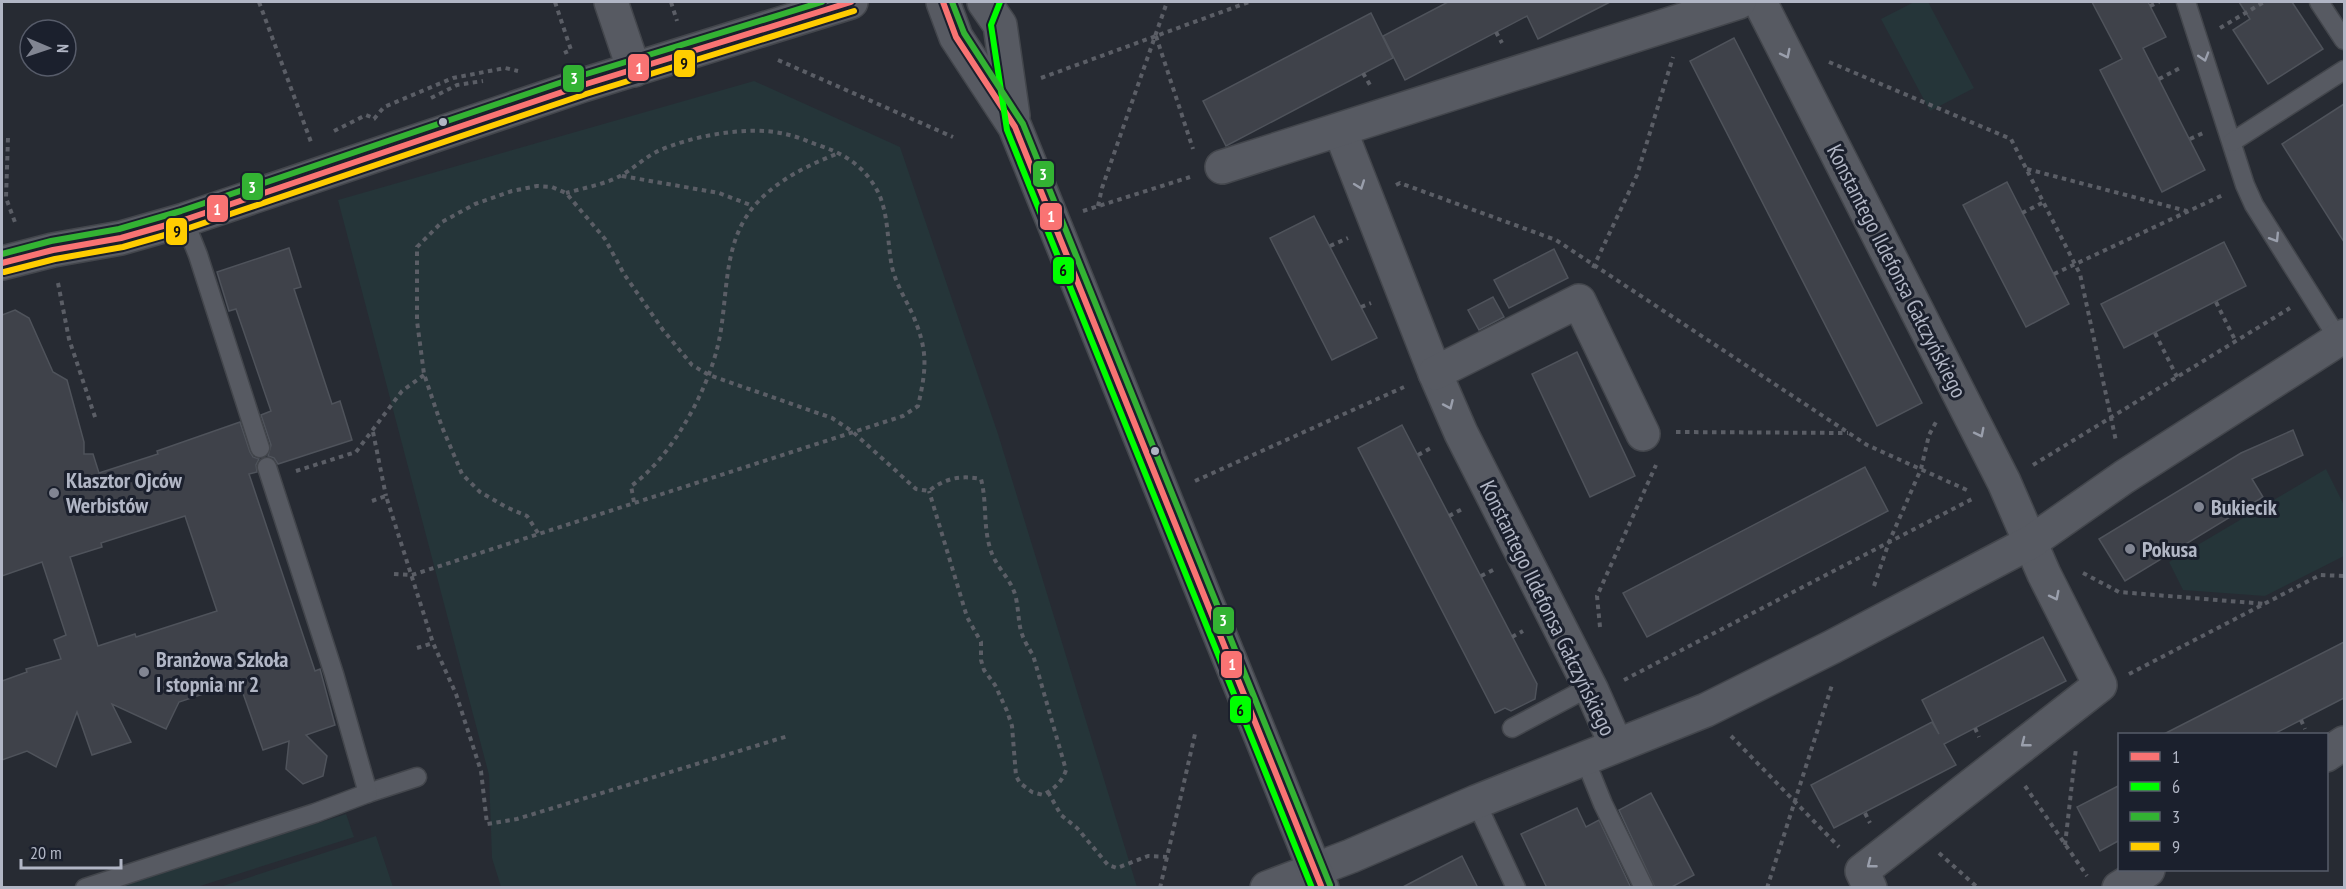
<svg xmlns="http://www.w3.org/2000/svg" width="2346" height="889" viewBox="0 0 2346 889" font-family="'PT Sans Narrow',sans-serif">
  <style>
    .green { fill: #253539 }
    .building { fill: #3f424a; stroke: #4f535b; stroke-width: 1.5; fill-rule: evenodd }
    .lines { fill: none; stroke-linecap: round; stroke-linejoin: round }
    .service-casing { stroke: #43464c; stroke-width: 21 }
    .minor-casing { stroke: #43464c; stroke-width: 36 }
    .tertiary-casing { stroke: #43464c; stroke-width: 36 }
    .path { stroke: #5b5e66; stroke-width: 4; stroke-dasharray: 4.5 4.5; stroke-linecap: butt }
    .service { stroke: #575a62; stroke-width: 18 }
    .minor { stroke: #575a62; stroke-width: 33 }
    .tertiary { stroke: #575a62; stroke-width: 33 }
    .bus-1-casing { stroke: #1b202d; stroke-width: 10 }
    .bus-2-casing { stroke: #1b202d; stroke-width: 10 }
    .bus-3-casing { stroke: #1b202d; stroke-width: 10 }
    .bus-4-casing { stroke: #1b202d; stroke-width: 10 }
    .bus-1 { stroke: #f97373; stroke-width: 6 }
    .bus-2 { stroke: #0f0; stroke-width: 6 }
    .bus-3 { stroke: #33b333; stroke-width: 6 }
    .bus-4 { stroke: #ffcd00; stroke-width: 6 }
    .oneway { stroke: #9a9fac }
    .bus-dot { fill: #b1b6c5; stroke: #1b202d; stroke-width: 2 }
    .poi-dot { fill: #818592; stroke: #1b202d; stroke-width: 2 }
    .labels { text-anchor: middle; dominant-baseline: central; stroke-width: 6; stroke-linejoin: round; paint-order: stroke }
    .street-label { font-size: 22px; fill: #b1b6c5; stroke: #1b202d }
    .poi-label { font-size: 22px; font-weight: bold; fill: #b1b6c5; stroke: #1b202d; text-anchor: start }
    .line-badge { stroke: #1b202d; stroke-width: 2 }
    .badge-label { font-size: 16px; text-anchor: middle; font-weight: bold; fill: #fff }
    .pale-badge-label { font-size: 16px; text-anchor: middle; font-weight: bold; fill: #111 }
  </style>
  <rect width="100%" height="100%" fill="#272b33"/>
  <g class="green">
    <polygon points="1914,2 1928,2 1974,88 1930,111 1881,19"/>
    <polygon points="754,81 900,147 998,434 1137,887 501,887 492,858 489,775 338,200"/>
    <polygon points="2326,469 2344,505 2344,556 2265,596 2183,590 2169,562"/>
    <polygon points="346,814 354,837 197,887 119,887"/>
    <polygon points="376,836 393,887 219,887 223,886"/>
  </g>
  <g class="building">
    <polygon points="1448,2 1610,2 1538,39 1527,16 1405,80 1383,36"/>
    <polygon points="2092,2 2148,2 2166,37 2143,48 2205,170 2162,192 2100,70 2122,59"/>
    <polygon points="2239,2 2292,2 2323,49 2268,84 2233,30 2250,19"/>
    <polygon points="1371,13 1393,58 1226,146 1203,101"/>
    <polygon points="1734,38 1922,403 1877,426 1690,61"/>
    <polygon points="2344,104 2344,242 2282,144"/>
    <polygon points="2007,182 2069,304 2026,327 1963,205"/>
    <polygon points="1314,216 1377,338 1332,360 1270,238"/>
    <polygon points="2224,242 2246,286 2124,348 2101,304"/>
    <polygon points="289,248 301,287 294,289 332,404 340,401 352,440 278,464 274,458 268,456 271,445 261,415 271,411 236,309 229,311 217,272"/>
    <polygon points="1554,249 1568,278 1509,308 1494,280"/>
    <polygon points="1493,297 1504,317 1479,330 1468,310"/>
    <path d="M 15,310 L 29,318 L 53,372 L 67,380 L 84,442 L 84,454 L 93,454 L 99,473 L 158,454 L 157,451 L 240,422 L 250,452 L 253,457 L 259,459 L 256,465 L 257,472 L 249,474 L 315,671 L 320,669 L 335,725 L 306,735 L 327,756 L 323,776 L 303,784 L 286,769 L 289,741 L 263,750 L 239,682 L 179,702 L 166,729 L 112,704 L 131,742 L 92,755 L 77,712 L 56,767 L 27,751 L 2,760 L 2,681 L 27,672 L 26,669 L 61,659 L 54,640 L 66,635 L 42,562 L 2,576 L 2,315 ZM 185,516 L 217,611 L 136,637 L 135,634 L 98,646 L 70,557 L 102,547 L 101,543 Z"/>
    <polygon points="1577,352 1635,476 1590,497 1532,374"/>
    <polygon points="1402,425 1537,684 1535,699 1511,711 1505,708 1495,713 1358,448"/>
    <polygon points="2293,430 2303,455 2252,479 2263,497 2125,581 2099,539 2241,453"/>
    <polygon points="1865,467 1888,511 1647,637 1623,593"/>
    <polygon points="2043,637 2066,681 1944,744 1956,765 1834,828 1811,785 1932,722 1939,734 1922,700"/>
    <polygon points="2344,642 2344,698 2301,720 2272,735 2162,735"/>
    <polygon points="2120,785 2120,840 2100,851 2077,807"/>
    <polygon points="1651,793 1694,875 1670,888 1655,888 1619,810"/>
    <polygon points="1577,808 1586,827 1599,820 1631,888 1547,888 1521,834"/>
    <polygon points="1462,856 1478,888 1401,888"/>
  </g>
  <g class="lines">
    <defs>
      <g id="service">
        <polyline points="2186,2 2245,185 2254,205 2339,340"/>
        <polyline points="2319,2 2344,40"/>
        <polyline points="2232,142 2344,70"/>
        <polyline points="184,220 198,255 260,448"/>
        <polyline points="1512,728 1580,692 1592,691"/>
        <polyline points="1584,757 1603,804 1644,888"/>
        <polyline points="368,793 417,777"/>
        <polyline points="1476,802 1516,888"/>
        <polyline points="85,888 315,813 368,793 334,674 267,467"/>
      </g>
      <g id="minor">
        <polyline points="611,2 634,70"/>
        <polyline points="1760,2 2004,482 2044,574 2100,685 1862,871 1870,888"/>
        <polyline points="1340,130 1435,373 1461,433 1592,691 1616,745"/>
        <polyline points="1222,167 1739,2"/>
        <polyline points="1435,373 1579,301 1643,434"/>
        <polyline points="2326,755 2344,743"/>
        <polyline points="1267,888 1351,856 1476,802 1706,710 1832,647 2031,542 2124,477 2344,336"/>
        <polyline points="2119,888 2148,870"/>
      </g>
      <g id="tertiary">
        <polyline points="943,2 956,37 1015,127 1322,888"/>
        <polyline points="984,2 1000,25 1013,116"/>
        <polyline points="2,263 53,250 121,238 184,220 583,85 851,2"/>
      </g>
    </defs>
    <use href="#service" class="service-casing"/>
    <use href="#minor" class="minor-casing"/>
    <use href="#tertiary" class="tertiary-casing"/>
    <g class="path">
      <polyline points="259,2 311,142"/>
      <polyline points="555,2 571,50 564,53"/>
      <polyline points="671,2 677,21"/>
      <polyline points="2150,6 2159,2"/>
      <polyline points="2220,28 2264,2"/>
      <polyline points="1496,32 1502,43"/>
      <polyline points="1156,36 1193,149"/>
      <polyline points="778,60 953,137"/>
      <polyline points="1829,62 2011,139 2080,274 2116,441"/>
      <polyline points="1363,73 1370,85"/>
      <polyline points="1041,78 1249,2"/>
      <polyline points="2159,79 2182,67"/>
      <polyline points="431,98 457,85 483,81"/>
      <polyline points="374,119 384,107 453,78 505,68 518,71"/>
      <polyline points="334,131 366,115 376,119"/>
      <polyline points="8,138 6,198 16,225"/>
      <polyline points="2190,139 2203,133"/>
      <polyline points="2027,169 2187,211"/>
      <polyline points="622,176 719,193 753,206"/>
      <polyline points="1396,185 1400,183 1556,240 1867,445 1969,491"/>
      <polyline points="1098,206 1102,188 1167,2"/>
      <polyline points="1083,211 1190,177"/>
      <polyline points="2022,213 2044,202"/>
      <polyline points="1330,246 1348,238"/>
      <polyline points="1593,268 1637,175 1673,57"/>
      <polyline points="2054,274 2223,195"/>
      <polyline points="58,283 69,339 96,420"/>
      <polyline points="2216,302 2236,342"/>
      <polyline points="1361,307 1371,303"/>
      <polyline points="2155,333 2177,377"/>
      <polyline points="373,432 386,496"/>
      <polyline points="1676,432 1848,433"/>
      <polyline points="1418,455 1431,448"/>
      <polyline points="2033,465 2290,308"/>
      <polyline points="296,471 356,452 402,391 424,375"/>
      <polyline points="1195,481 1404,387"/>
      <polyline points="372,501 386,496 433,643 456,694 481,771 487,824 517,819 788,736"/>
      <path d="M 634,502 L 631,486 C 671,458 707,392 718,345 C 729,298 721,244 755,205 C 777,180 808,165 839,153"/>
      <polyline points="1449,516 1464,508"/>
      <path d="M 538,533 L 527,516 L 506,507 L 480,492 L 462,474 L 442,427 L 424,374 L 417,321 L 417,247 L 442,222 L 475,204 L 512,191 L 537,186 L 552,187 L 566,193 L 605,239 L 624,274 L 663,330 L 692,365 L 709,375 L 832,418 L 853,432 L 916,489 L 929,491 C 945,478 961,475 981,479 C 987,502 983,525 990,548 C 995,567 1012,579 1016,598 C 1021,625 1016,629 1033,655 L 1066,770 C 1062,782 1054,789 1043,795 L 1032,792 L 1020,783 L 1016,776 L 1012,726 L 1007,711 L 995,685 L 984,670 L 981,660 L 981,642 L 967,617 L 929,491"/>
      <polyline points="2083,573 2119,592 2266,604"/>
      <path d="M 394,574 L 412,575 L 903,416 L 918,406 C 927,367 928,350 912,313 C 905,298 896,284 892,267 C 887,242 889,215 878,192 C 864,165 843,153 815,144 C 805,140 795,136 785,134 C 748,125 690,136 656,152 C 643,159 634,168 622,175 C 606,184 584,188 566,193"/>
      <polyline points="1481,576 1495,569"/>
      <polyline points="1874,586 1889,542 1921,469 1929,435 1936,422"/>
      <polyline points="1600,627 1597,596 1656,465"/>
      <polyline points="1512,637 1523,631"/>
      <polyline points="417,648 433,643"/>
      <polyline points="2129,674 2320,575 2344,576"/>
      <polyline points="1624,680 1974,498"/>
      <polyline points="2301,720 2305,729"/>
      <polyline points="1975,728 1979,737"/>
      <polyline points="1731,736 1839,847"/>
      <polyline points="2025,786 2087,876"/>
      <polyline points="1048,792 1061,815 1077,828 1108,865 1117,868 1148,856 1167,857"/>
      <polyline points="1865,813 1870,823"/>
      <polyline points="2065,845 2076,748"/>
      <polyline points="1939,853 1978,888"/>
      <polyline points="1160,888 1195,734"/>
      <polyline points="1767,888 1832,685"/>
    </g>
    <use href="#service" class="service"/>
    <use href="#minor" class="minor"/>
    <use href="#tertiary" class="tertiary"/>
    <defs>
      <g id="bus-1">
        <polyline points="943,2 956,37 1015,127 1322,888"/>
        <polyline points="2,263 53,250 121,238 184,220 583,85 851,2"/>
      </g>
      <polyline id="bus-2" points="1000,2 991,25 1007,130 1312,888"/>
      <g id="bus-3">
        <polyline points="952,2 964,33 1023,124 1330,885"/>
        <polyline points="2,254 51,241 119,229 181,211 580,76 822,2"/>
      </g>
      <polyline id="bus-4" points="4,272 55,259 123,247 186,229 586,94 854,11"/>
    </defs>
    <use href="#bus-1" class="bus-1-casing"/>
    <use href="#bus-2" class="bus-2-casing"/>
    <use href="#bus-3" class="bus-3-casing"/>
    <use href="#bus-4" class="bus-4-casing"/>
    <use href="#bus-1" class="bus-1"/>
    <use href="#bus-2" class="bus-2"/>
    <use href="#bus-3" class="bus-3"/>
    <use href="#bus-4" class="bus-4"/>
  </g>
  <defs><path id="oneway-chevron" d="M-2-3.5L2.5 0L-2 3.5" fill="none" stroke-width="1.6" stroke-linecap="round" stroke-linejoin="round" transform="scale(1.5)"/></defs>
  <g class="oneway">
    <use href="#oneway-chevron" transform="translate(1786 54) rotate(63)"/>
    <use href="#oneway-chevron" transform="translate(2204 57) rotate(73)"/>
    <use href="#oneway-chevron" transform="translate(1360 185) rotate(70)"/>
    <use href="#oneway-chevron" transform="translate(2275 238) rotate(58)"/>
    <use href="#oneway-chevron" transform="translate(1449 405) rotate(66)"/>
    <use href="#oneway-chevron" transform="translate(1980 433) rotate(63)"/>
    <use href="#oneway-chevron" transform="translate(2055 596) rotate(63)"/>
    <use href="#oneway-chevron" transform="translate(2025 743) rotate(142)"/>
    <use href="#oneway-chevron" transform="translate(1871 864) rotate(142)"/>
  </g>
  <g class="bus-dot">
    <circle cx="443" cy="122" r="5"/>
    <circle cx="1155" cy="451" r="5"/>
  </g>
  <g class="poi-dot">
    <circle cx="54" cy="493" r="6"/>
    <circle cx="2199" cy="507" r="6"/>
    <circle cx="2130" cy="549" r="6"/>
    <circle cx="144" cy="672" r="6"/>
  </g>
  <g class="labels">
    <g class="street-label">
      <text transform="translate(1897 271) rotate(63)">Konstantego Ildefonsa Gałczyńskiego</text>
      <text transform="translate(1548 608) rotate(64)">Konstantego Ildefonsa Gałczyńskiego</text>
    </g>
    <g class="poi-label">
      <text x="66" y="480">Klasztor Ojców<tspan x="66" dy="25">Werbistów</tspan></text>
      <text x="2211" y="507">Bukiecik</text>
      <text x="2142" y="549">Pokusa</text>
      <text x="156" y="659">Branżowa Szkoła<tspan x="156" dy="25">I stopnia nr 2</tspan></text>
    </g>
  </g>
  <g class="line-badge">
    <rect x="673" y="49" width="23" height="29" rx="6" fill="#ffcd00"/>
    <rect x="627" y="53" width="23" height="29" rx="6" fill="#f97373"/>
    <rect x="562" y="64" width="23" height="29" rx="6" fill="#33b333"/>
    <rect x="1032" y="160" width="23" height="28" rx="6" fill="#33b333"/>
    <rect x="241" y="172" width="23" height="29" rx="6" fill="#33b333"/>
    <rect x="206" y="194" width="23" height="29" rx="6" fill="#f97373"/>
    <rect x="1039" y="202" width="24" height="29" rx="6" fill="#f97373"/>
    <rect x="165" y="217" width="23" height="29" rx="6" fill="#ffcd00"/>
    <rect x="1052" y="256" width="23" height="29" rx="6" fill="#0f0"/>
    <rect x="1212" y="606" width="23" height="29" rx="6" fill="#33b333"/>
    <rect x="1220" y="650" width="23" height="29" rx="6" fill="#f97373"/>
    <rect x="1229" y="695" width="23" height="29" rx="6" fill="#0f0"/>
  </g>
  <g class="badge-label">
    <text x="639" y="74">1</text>
    <text x="574" y="84">3</text>
    <text x="1043" y="180">3</text>
    <text x="252" y="193">3</text>
    <text x="217" y="215">1</text>
    <text x="1051" y="222">1</text>
    <text x="1223" y="626">3</text>
    <text x="1232" y="670">1</text>
  </g>
  <g class="pale-badge-label">
    <text x="684" y="69">9</text>
    <text x="177" y="237">9</text>
    <text x="1063" y="276">6</text>
    <text x="1240" y="716">6</text>
  </g>
  <rect width="2346" height="889" fill="none" stroke="#b1b6c5" stroke-width="6"/>
  <rect x="2118" y="733" width="210" height="138" fill="#1b202d" stroke="#575c6a" stroke-width="1.5"/>
  <rect x="2130" y="752" width="30" height="9" fill="#f97373" stroke="#575c6a" stroke-width="1.5"/>
  <text x="2172" y="763" font-size="18" fill="#b1b6c5">1</text>
  <rect x="2130" y="782" width="30" height="9" fill="#00ff00" stroke="#575c6a" stroke-width="1.5"/>
  <text x="2172" y="793" font-size="18" fill="#b1b6c5">6</text>
  <rect x="2130" y="812" width="30" height="9" fill="#33b333" stroke="#575c6a" stroke-width="1.5"/>
  <text x="2172" y="823" font-size="18" fill="#b1b6c5">3</text>
  <rect x="2130" y="842" width="30" height="9" fill="#ffcd00" stroke="#575c6a" stroke-width="1.5"/>
  <text x="2172" y="853" font-size="18" fill="#b1b6c5">9</text>
  <g transform="translate(48 48) rotate(92)"><circle r="28" fill="#1b202d" stroke="#575c6a" stroke-width="1.5"/>
  <path d="M0-4.5L10 22L0 15L-10 22Z" fill="#818592"/>
  <text y="-9" font-size="16" font-weight="bold" text-anchor="middle" fill="#b1b6c5">N</text>
  </g>
  <path d="M21 859v9h100v-9" fill="none" stroke="#b1b6c5" stroke-width="3"/>
  <text x="30" y="859" font-size="18" fill="#b1b6c5" stroke="#1b202d" stroke-width="4.5" paint-order="stroke">20 m</text>
</svg>
